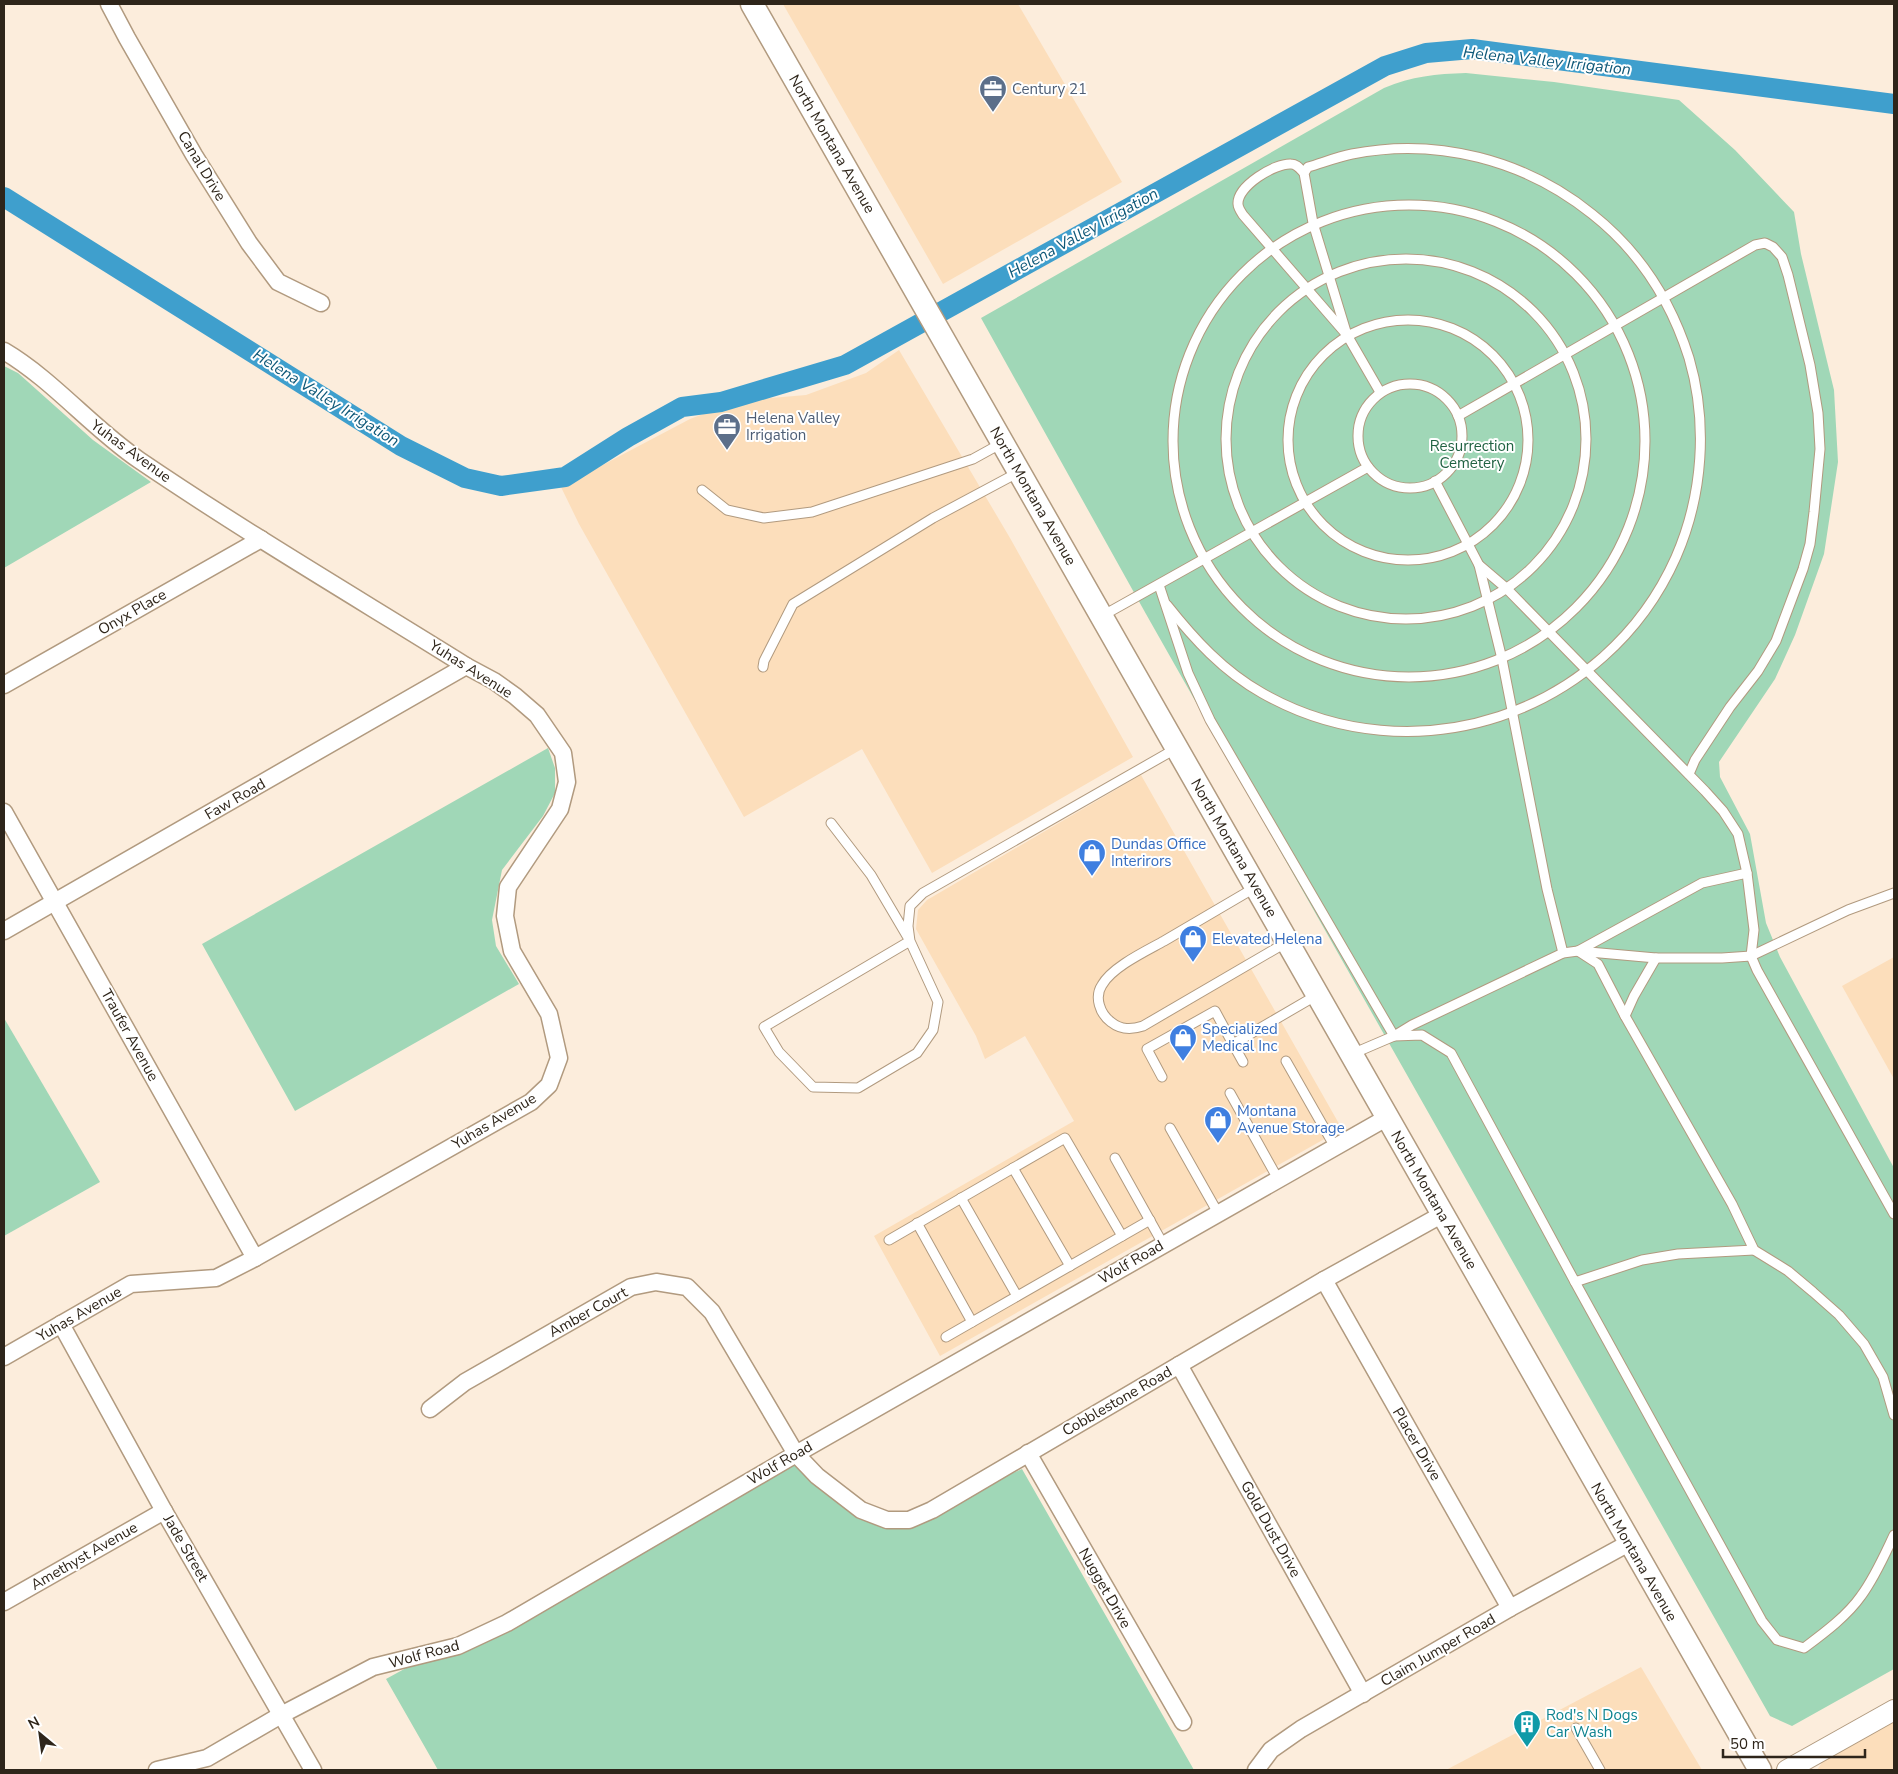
<svg xmlns="http://www.w3.org/2000/svg" width="1898" height="1774" viewBox="0 0 1898 1774" font-family="'Nunito Sans',sans-serif">
  <style>
    .built { fill: #fcdebb }
    .green { fill: #a0d7b7 }
    .lines { fill: none; stroke-linecap: round; stroke-linejoin: round }
    .canal { stroke: #3f9fcd; stroke-width: 20 }
    .service-casing { stroke: #b19a7f; stroke-width: 11 }
    .minor-casing { stroke: #b19a7f; stroke-width: 19 }
    .tertiary-casing { stroke: #b19a7f; stroke-width: 22 }
    .secondary-casing { stroke: #b19a7f; stroke-width: 25 }
    .service { stroke: #fff; stroke-width: 9 }
    .minor { stroke: #fff; stroke-width: 16 }
    .tertiary { stroke: #fff; stroke-width: 20 }
    .secondary { stroke: #fff; stroke-width: 22 }
    .labels { text-anchor: middle; dominant-baseline: central; stroke-width: 4; stroke-linejoin: round; paint-order: stroke }
    .service-label { font-size: 15px; fill: #4e5e75; stroke: #fff; text-anchor: start }
    .street-label { font-size: 15px; fill: #2e251a; stroke: #fff }
    .park-label { font-size: 15px; fill: #206242; stroke: #fff }
    .shop-label { font-size: 15px; fill: #366cbe; stroke: #fff; text-anchor: start }
    .culture-label { font-size: 15px; fill: #0d838f; stroke: #fff; text-anchor: start }
    .water-label { font-size: 16px; font-style: italic; fill: #0f5979; stroke: #fff }
  </style>
  <rect width="100%" height="100%" fill="#fceddc"/>
  <g class="built">
    <polygon points="783,4 1018,4 1122,182 943,284"/>
    <polygon points="899,350 1010,538 1133,757 932,873 862,749 744,817 579,524 561,487 690,419 724,406 758,399 806,395 866,373"/>
    <polygon points="1141,775 1342,1129 940,1356 874,1236 1074,1121 1025,1036 985,1059 976,1036 916,929 918,910 927,900"/>
    <polygon points="1894,957 1894,1079 1842,986"/>
    <polygon points="1641,1667 1702,1770 1446,1770"/>
    <polygon points="1894,1720 1894,1770 1817,1770 1823,1761"/>
  </g>
  <g class="green">
    <path d="M 1466,73 L 1554,82 L 1679,100 L 1735,150 L 1794,212 L 1801,254 L 1834,390 L 1838,462 L 1824,554 L 1795,635 L 1775,679 L 1719,762 L 1720,777 L 1750,834 L 1766,923 L 1780,957 L 1894,1168 L 1894,1669 L 1792,1726 L 1770,1716 L 1146,614 L 981,318 L 1384,88 C 1412,76 1436,74 1466,73 Z"/>
    <polygon points="4,366 18,373 93,440 151,482 4,568"/>
    <polygon points="548,748 555,768 555,793 543,816 502,870 492,920 496,946 519,984 295,1111 202,944"/>
    <polygon points="4,1018 100,1182 4,1236"/>
    <polygon points="796,1454 861,1510 909,1520 1022,1469 1194,1770 438,1770 386,1679"/>
  </g>
  <g class="lines">
    <polyline class="canal" points="4,197 401,446 465,478 501,486 565,477 628,437 682,407 721,402 845,365 1385,66 1426,53 1472,49 1894,104"/>
    <defs>
      <g id="service">
        <path d="M 1304,173 C 1300,169 1297,164 1291,164 C 1275,163 1237,186 1238,204 C 1238,207 1241,212 1243,215 L 1347,335 L 1380,392"/>
        <circle cx="1409" cy="441" r="236"/>
        <circle cx="1406" cy="439" r="180"/>
        <circle cx="1408" cy="440" r="120"/>
        <circle cx="1410" cy="436" r="52"/>
        <polyline points="1458,416 1755,245 1765,243 1773,247 1782,257 1788,275 1810,365 1818,413 1820,449 1814,512 1810,544 1803,569 1776,641 1758,671 1730,707 1695,760 1689,774"/>
        <polyline points="1435,481 1479,565 1506,588 1705,791 1723,811 1738,834 1747,873 1754,930 1751,956 1757,970 1894,1214"/>
        <polyline points="702,490 727,510 764,518 812,512 973,459 1002,443"/>
        <polyline points="1479,565 1502,659 1547,889 1563,953"/>
        <polyline points="1159,585 1188,673 1210,720 1394,1036 1422,1035 1451,1053 1575,1282 1642,1260 1678,1254 1754,1250"/>
        <path d="M 1167,605 C 1194,639 1223,671 1262,693 C 1413,779 1606,715 1676,557 C 1703,495 1708,423 1689,358 C 1671,301 1639,251 1592,214 C 1525,160 1437,137 1352,154 C 1337,157 1322,163 1308,167 L 1304,173 L 1313,223 L 1347,335"/>
        <polyline points="1102,616 1368,467"/>
        <polyline points="763,667 764,661 793,604 933,518 1019,472"/>
        <polyline points="831,823 871,875 910,941 764,1027 779,1052 813,1087 858,1088 917,1053 933,1030 938,1002 910,941 908,926 910,906 923,893 1177,748"/>
        <polyline points="1747,873 1702,883 1578,951 1598,964 1625,1016 1732,1204 1754,1250 1788,1271 1813,1292 1839,1315 1864,1344 1883,1377 1894,1415"/>
        <path d="M 1256,887 C 1225,905 1195,923 1164,941 C 1146,951 1112,967 1102,985 C 1094,997 1100,1014 1111,1022 C 1121,1030 1131,1030 1143,1026 L 1287,942"/>
        <polyline points="1625,1016 1634,996 1656,958"/>
        <polyline points="1233,1044 1243,1062"/>
        <polyline points="1352,1054 1394,1036 1412,1025 1563,953 1578,951 1656,958 1722,958 1751,956 1848,910 1894,893"/>
        <polyline points="1286,1061 1335,1147"/>
        <polyline points="1162,1077 1147,1049 1215,1011 1233,1044 1317,995"/>
        <polyline points="1230,1093 1278,1179"/>
        <polyline points="1170,1128 1218,1213"/>
        <polyline points="1115,1158 1163,1244"/>
        <polyline points="1013,1168 1070,1266"/>
        <polyline points="961,1198 1017,1296"/>
        <polyline points="917,1223 972,1322"/>
        <polyline points="889,1240 1065,1138 1122,1236"/>
        <path d="M 1575,1282 L 1762,1621 L 1777,1640 L 1804,1648 C 1824,1633 1847,1616 1861,1596 C 1875,1577 1884,1556 1894,1535"/>
        <polyline points="946,1337 1150,1220"/>
        <polyline points="1576,1728 1600,1770"/>
      </g>
      <g id="minor">
        <polyline points="109,4 127,38 194,155 249,243 278,282 321,303"/>
        <path d="M 4,351 C 53,380 91,427 139,460 C 245,532 357,598 466,666 L 494,681 L 515,696 L 537,715 L 563,753 L 567,782 L 560,809 L 508,887 L 505,916 L 512,951 L 549,1014 L 559,1058 L 549,1085 L 531,1102 L 255,1258 L 216,1278 L 131,1284 L 4,1357"/>
        <polyline points="4,685 261,539"/>
        <polyline points="4,812 255,1258"/>
        <polyline points="4,931 466,666"/>
        <polyline points="1324,1280 1510,1608"/>
        <polyline points="61,1324 164,1511 313,1770"/>
        <polyline points="1179,1365 1363,1694"/>
        <polyline points="430,1409 465,1382 631,1287 656,1282 687,1287 712,1312 796,1454 817,1476 861,1510 887,1520 909,1520 932,1510 1324,1280 1443,1214"/>
        <polyline points="1028,1453 1183,1722"/>
        <polyline points="4,1602 164,1511"/>
        <polyline points="157,1770 207,1758 281,1715 373,1667 458,1646 507,1623 796,1454 1388,1117"/>
        <polyline points="1256,1770 1271,1750 1301,1729 1510,1608 1629,1543"/>
      </g>
      <polyline id="tertiary" points="1787,1770 1894,1710"/>
      <polyline id="secondary" points="752,4 1760,1770"/>
    </defs>
    <use href="#service" class="service-casing"/>
    <use href="#minor" class="minor-casing"/>
    <use href="#tertiary" class="tertiary-casing"/>
    <use href="#secondary" class="secondary-casing"/>
    <use href="#service" class="service"/>
    <use href="#minor" class="minor"/>
    <use href="#tertiary" class="tertiary"/>
    <use href="#secondary" class="secondary"/>
  </g>
  <defs>
    <symbol id="office-pin" viewBox="-11 -11 22 30"><path d="M0 17L-7.5 6A9.5 9.5 0 1 1 7.5 6Z" fill="#5c6f8a" stroke="#fff"/><path d="M-6-3h4V-5.5h4V-3h4V5H-6ZM-1-4.5V-3h2v-1.5ZM-6 0V1H6V0Z" fill="#fff"/></symbol>
    <symbol id="shop-pin" viewBox="-11 -11 22 30"><path d="M0 17L-7.5 6A9.5 9.5 0 1 1 7.5 6Z" fill="#3f7fe0" stroke="#fff"/><path d="M-5-2.5h2.3a2.7 3.5 0 0 1 5.4 0H5L5.5 6h-11ZM-1.5-2.5h3a1.5 2.3 0 0 0-3 0Z" fill="#fff"/></symbol>
    <symbol id="building-pin" viewBox="-11 -11 22 30"><path d="M0 17L-7.5 6A9.5 9.5 0 1 1 7.5 6Z" fill="#0f9aa8" stroke="#fff"/><path d="M-4-6H4V6H1V3H-1V6H-4ZM-2.5-4.3h1.7v1.8h-1.7ZM.8-4.3h1.7v1.8H.8ZM-2.5-1h1.7V.8h-1.7ZM.8-1h1.7V.8H.8Z" fill="#fff"/></symbol>
  </defs>
  <g fill-rule="evenodd">
    <use href="#office-pin" x="977" y="73" width="32" height="43"/>
    <use href="#office-pin" x="711" y="411" width="32" height="43"/>
    <use href="#shop-pin" x="1076" y="837" width="32" height="43"/>
    <use href="#shop-pin" x="1177" y="923" width="32" height="43"/>
    <use href="#shop-pin" x="1167" y="1022" width="32" height="43"/>
    <use href="#shop-pin" x="1202" y="1104" width="32" height="43"/>
    <use href="#building-pin" x="1511" y="1708" width="32" height="43"/>
  </g>
  <g class="labels">
    <g class="service-label">
      <text x="1012" y="89">Century 21</text>
      <text x="746" y="418">Helena Valley<tspan x="746" dy="17">Irrigation</tspan></text>
    </g>
    <g class="street-label">
      <text transform="translate(832 144) rotate(60)">North Montana Avenue</text>
      <text transform="translate(202 166) rotate(59)">Canal Drive</text>
      <text transform="translate(131 451) rotate(36)">Yuhas Avenue</text>
      <text transform="translate(1033 496) rotate(60)">North Montana Avenue</text>
      <text transform="translate(132 612) rotate(-30)">Onyx Place</text>
      <text transform="translate(471 669) rotate(32)">Yuhas Avenue</text>
      <text transform="translate(235 799) rotate(-30)">Faw Road</text>
      <text transform="translate(1234 848) rotate(60)">North Montana Avenue</text>
      <text transform="translate(130 1035) rotate(61)">Traufer Avenue</text>
      <text transform="translate(494 1121) rotate(-31)">Yuhas Avenue</text>
      <text transform="translate(1434 1200) rotate(60)">North Montana Avenue</text>
      <text transform="translate(1131 1262) rotate(-30)">Wolf Road</text>
      <text transform="translate(588 1312) rotate(-29)">Amber Court</text>
      <text transform="translate(79 1314) rotate(-30)">Yuhas Avenue</text>
      <text transform="translate(1117 1401) rotate(-30)">Cobblestone Road</text>
      <text transform="translate(1417 1444) rotate(60)">Placer Drive</text>
      <text transform="translate(780 1463) rotate(-30)">Wolf Road</text>
      <text transform="translate(1271 1529) rotate(61)">Gold Dust Drive</text>
      <text transform="translate(186 1548) rotate(60)">Jade Street</text>
      <text transform="translate(1634 1552) rotate(60)">North Montana Avenue</text>
      <text transform="translate(84 1556) rotate(-30)">Amethyst Avenue</text>
      <text transform="translate(1105 1588) rotate(60)">Nugget Drive</text>
      <text transform="translate(1438 1650) rotate(-30)">Claim Jumper Road</text>
      <text transform="translate(424 1654) rotate(-15)">Wolf Road</text>
    </g>
    <g class="park-label">
      <text x="1472" y="446">Resurrection<tspan x="1472" dy="17">Cemetery</tspan></text>
    </g>
    <g class="shop-label">
      <text x="1111" y="844">Dundas Office<tspan x="1111" dy="17">Interirors</tspan></text>
      <text x="1212" y="939">Elevated Helena</text>
      <text x="1202" y="1029">Specialized<tspan x="1202" dy="17">Medical Inc</tspan></text>
      <text x="1237" y="1111">Montana<tspan x="1237" dy="17">Avenue Storage</tspan></text>
    </g>
    <g class="culture-label">
      <text x="1546" y="1715">Rod's N Dogs<tspan x="1546" dy="17">Car Wash</tspan></text>
    </g>
    <g class="water-label">
      <text transform="translate(1547 61) rotate(6)">Helena Valley Irrigation</text>
      <text transform="translate(1083 233) rotate(-29)">Helena Valley Irrigation</text>
      <text transform="translate(326 398) rotate(32)">Helena Valley Irrigation</text>
    </g>
  </g>
  <rect width="1898" height="1774" fill="none" stroke="#2e251a" stroke-width="10"/>
  <g transform="translate(40 1734) rotate(331)" stroke="#ffffff" stroke-width="4" paint-order="stroke">
  <path d="M0-4L9 19L0 12L-9 19Z" fill="#2e251a"/>
  <text y="-8" font-size="14" font-weight="bold" text-anchor="middle" fill="#2e251a">N</text>
  </g>
  <path d="M1723 1749v8h142v-8" fill="none" stroke="#2e251a" stroke-width="2.5"/>
  <text x="1730" y="1749" font-size="15" fill="#2e251a" stroke="#ffffff" stroke-width="4" paint-order="stroke">50 m</text>
</svg>
